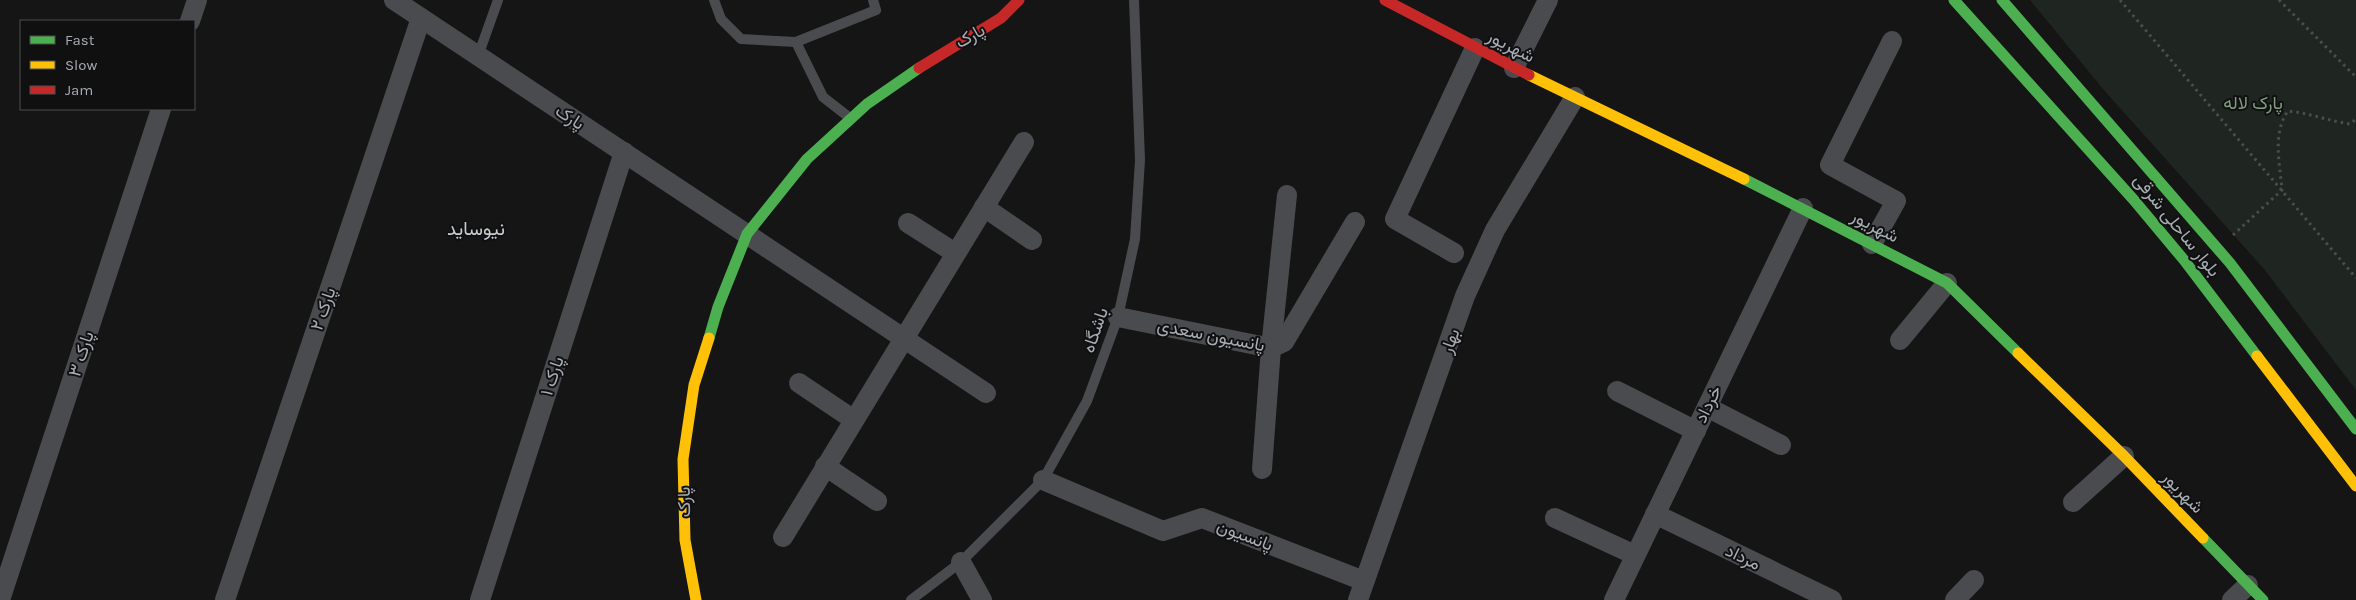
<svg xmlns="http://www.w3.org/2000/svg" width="2356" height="600" viewBox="0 0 2356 600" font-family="Karla,Vazirmatn,sans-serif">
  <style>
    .green { fill: #1f2520 }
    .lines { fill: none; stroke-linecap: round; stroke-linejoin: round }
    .path { stroke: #4b4d4f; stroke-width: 3; stroke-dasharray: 2.5 4; stroke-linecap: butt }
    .lane { stroke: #4a4b4e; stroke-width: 10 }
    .street { stroke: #4a4b4e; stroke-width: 20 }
    .fast { stroke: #4caf50; stroke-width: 11 }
    .slow { stroke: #ffc107; stroke-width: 11 }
    .jam { stroke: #c62828; stroke-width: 11 }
    .labels { text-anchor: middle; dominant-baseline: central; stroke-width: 4; stroke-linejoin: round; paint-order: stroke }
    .street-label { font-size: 18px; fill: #a8adb5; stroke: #101011 }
    .park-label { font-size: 18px; fill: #829e81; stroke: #101011 }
    .neighbourhood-label { font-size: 19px; fill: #c8ccd1; stroke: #101011 }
  </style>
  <rect width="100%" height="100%" fill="#151516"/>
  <polygon class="green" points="2030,0 2356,0 2356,390 2264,269 2103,89"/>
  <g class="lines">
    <g class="path">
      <polyline points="2120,0 2356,278"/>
      <polyline points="2279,0 2356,77"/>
      <path d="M 2233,235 L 2282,190 C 2280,164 2272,133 2288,111 C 2309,113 2329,121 2350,124 L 2356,119"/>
    </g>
    <g class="lane">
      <polyline points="714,0 721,19 741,39 796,42"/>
      <polyline points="478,56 498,0"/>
      <polyline points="850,118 823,97 796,42 876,10 873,0"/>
      <polyline points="911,600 961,562 1043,480 1087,401 1118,317 1135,239 1140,160 1134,0"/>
    </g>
    <g class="street">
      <polyline points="394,0 986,393"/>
      <polyline points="190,21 197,0"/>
      <polyline points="1514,68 1548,0"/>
      <polyline points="984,207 1032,240"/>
      <polyline points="908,223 955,253"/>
      <polyline points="1872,244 1896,201 1830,165 1892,41"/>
      <polyline points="1454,253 1395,219 1475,48"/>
      <polyline points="1118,317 1271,348 1284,342 1355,222"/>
      <polyline points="1900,340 1947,283"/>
      <polyline points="799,383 854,420"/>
      <polyline points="1617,391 1696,431"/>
      <polyline points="1707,407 1781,445"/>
      <polyline points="825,466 877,501"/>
      <polyline points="1262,469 1271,348 1287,195"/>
      <polyline points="1043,480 1163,531 1202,518 1364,581"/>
      <polyline points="2073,502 2124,456"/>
      <polyline points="1655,514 1832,600"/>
      <polyline points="1555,518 1635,555"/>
      <polyline points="783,537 1024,142"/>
      <polyline points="961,562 982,600"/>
      <polyline points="0,600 161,109"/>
      <polyline points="225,600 421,18"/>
      <polyline points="480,600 624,152"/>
      <polyline points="1358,600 1465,296 1495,230 1575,97"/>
      <polyline points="1614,600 1803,208"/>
      <polyline points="1955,600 1974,580"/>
      <polyline points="2232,600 2248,585"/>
    </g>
    <g class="fast">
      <polyline points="1954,0 2133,199 2184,260 2257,356"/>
      <polyline points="2002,0 2230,263 2356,429"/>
      <polyline points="1744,179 1947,283 2018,353"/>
      <polyline points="709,338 718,307 747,234 807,159 867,104 919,68"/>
      <polyline points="2203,538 2263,600"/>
    </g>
    <g class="slow">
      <polyline points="1529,75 1744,179"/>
      <polyline points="2018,353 2124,456 2203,538"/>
      <polyline points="2257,356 2356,486"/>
      <polyline points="696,600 685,540 683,459 694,385 709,338"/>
    </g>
    <g class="jam">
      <polyline points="1385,0 1529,75"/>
      <polyline points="919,68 1001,18 1019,0"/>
    </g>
  </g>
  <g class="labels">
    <g class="street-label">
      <text transform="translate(970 36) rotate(-30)">پارک</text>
      <text transform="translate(1511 46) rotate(27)">شهریور</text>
      <text transform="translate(570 117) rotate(33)">پارک</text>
      <text transform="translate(2177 225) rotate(51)">بلوار ساحلی شرقی</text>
      <text transform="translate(1875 226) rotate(27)">شهریور</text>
      <text transform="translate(323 309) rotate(-71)">پارک ۲</text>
      <text transform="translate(1095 330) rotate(-71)">باشگاه</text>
      <text transform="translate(1211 335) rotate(11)">پانسیون سعدی</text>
      <text transform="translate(1450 341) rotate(-70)">بهار</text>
      <text transform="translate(81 354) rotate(-72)">پارک ۳</text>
      <text transform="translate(552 376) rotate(-72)">پارک ۱</text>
      <text transform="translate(1708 404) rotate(-64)">خرداد</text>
      <text transform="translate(2183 492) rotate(46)">شهریور</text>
      <text transform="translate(684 502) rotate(-91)">پارک</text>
      <text transform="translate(1245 535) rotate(21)">پانسیون</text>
      <text transform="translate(1743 557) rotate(26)">مرداد</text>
    </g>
    <g class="park-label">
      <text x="2253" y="103">پارک لاله</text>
    </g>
    <g class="neighbourhood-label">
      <text x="476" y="229">نیوساید</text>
    </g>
  </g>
  <rect x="20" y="20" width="175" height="90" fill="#101011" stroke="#4d4f53"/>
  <rect x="30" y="36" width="25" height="8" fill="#4caf50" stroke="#4d4f53"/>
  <text x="65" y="45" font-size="15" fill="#a8adb5">Fast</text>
  <rect x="30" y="61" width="25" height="8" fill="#ffc107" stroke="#4d4f53"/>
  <text x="65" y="70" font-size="15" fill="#a8adb5">Slow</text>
  <rect x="30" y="86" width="25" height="8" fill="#c62828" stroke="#4d4f53"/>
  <text x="65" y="95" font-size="15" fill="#a8adb5">Jam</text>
</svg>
